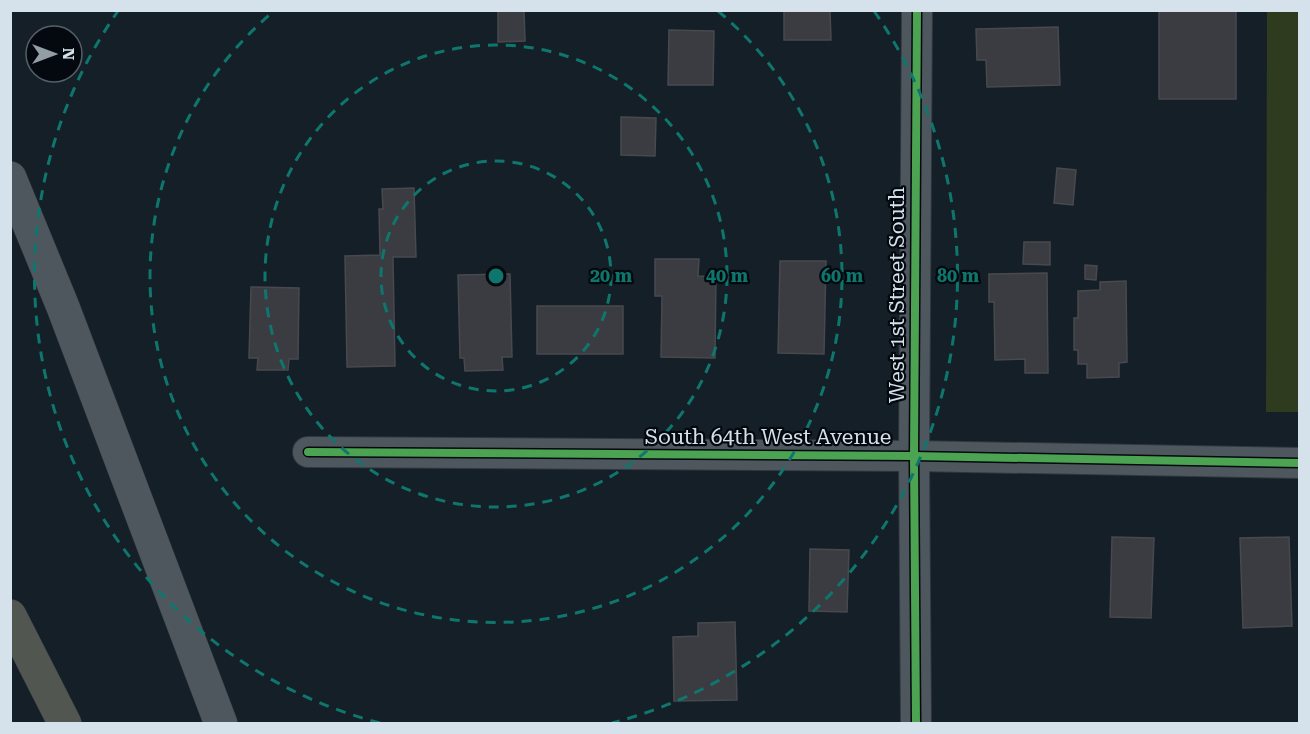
<svg xmlns="http://www.w3.org/2000/svg" width="1310" height="734" viewBox="0 0 1310 734" font-family="'Roboto Serif',serif">
  <style>
    .green { fill: #2f3b1e }
    .building { fill: #3b3c42; stroke: #48494f; stroke-width: 1.5 }
    .lines { fill: none; stroke-linecap: round; stroke-linejoin: round }
    .street-casing { stroke: #313840; stroke-width: 32 }
    .secondary-casing { stroke: #313840; stroke-width: 34 }
    .highway-casing { stroke: #313840; stroke-width: 34 }
    .street { stroke: #4f575e; stroke-width: 30 }
    .secondary { stroke: #4f575e; stroke-width: 33 }
    .highway { stroke: #515651; stroke-width: 33 }
    .cycleway-casing { stroke: #03090f; stroke-width: 11 }
    .cycleway { stroke: #4ca352; stroke-width: 8 }
    .ring { fill: none; stroke: #0f766e; stroke-width: 3; stroke-dasharray: 10 8 }
    .labels { text-anchor: middle; dominant-baseline: central; stroke-width: 4.5; stroke-linejoin: round; paint-order: stroke }
    .street-label { font-size: 21px; fill: #d5e1eb; stroke: #03090f }
    .centre { fill: #0f766e; stroke: #03090f; stroke-width: 3 }
    .ring-label { font-size: 18px; text-anchor: middle; font-weight: bold; fill: #0f766e; stroke: #03090f; stroke-width: 4.5; stroke-linejoin: round; paint-order: stroke }
  </style>
  <rect width="100%" height="100%" fill="#151f27"/>
  <polygon class="green" points="1267,11 1299,11 1299,412 1266,412"/>
  <g class="building">
    <polygon points="498,10 524,10 525,41 498,42"/>
    <polygon points="784,10 830,10 831,40 784,40"/>
    <rect x="1159" y="10" width="77" height="89"/>
    <polygon points="1058,27 1060,85 987,87 986,60 977,60 976,29"/>
    <polygon points="669,30 714,31 713,85 668,85"/>
    <polygon points="621,117 656,118 655,156 621,155"/>
    <polygon points="1057,168 1076,170 1073,205 1054,203"/>
    <polygon points="414,188 416,257 393,257 395,366 347,367 345,256 380,255 379,209 383,209 382,189"/>
    <polygon points="1024,242 1050,242 1050,265 1023,264"/>
    <polygon points="655,259 699,259 698,276 716,277 715,358 661,357 662,296 655,296"/>
    <polygon points="780,261 826,261 824,354 778,353"/>
    <polygon points="1085,265 1097,266 1096,280 1085,279"/>
    <polygon points="1047,273 1048,373 1025,373 1025,359 995,360 994,302 989,302 989,274"/>
    <polygon points="510,274 512,357 502,357 503,370 465,371 464,358 460,358 458,275"/>
    <polygon points="1126,281 1127,362 1119,363 1119,377 1087,378 1087,364 1078,364 1078,350 1074,350 1074,318 1078,318 1078,291 1100,290 1100,282"/>
    <polygon points="251,287 299,288 298,359 289,359 288,370 257,370 258,358 249,358"/>
    <rect x="537" y="306" width="86" height="48"/>
    <polygon points="1112,537 1154,538 1151,618 1110,617"/>
    <polygon points="1289,537 1292,626 1243,628 1240,538"/>
    <polygon points="810,549 849,550 847,612 809,611"/>
    <polygon points="735,622 737,700 674,701 673,637 698,636 698,623"/>
  </g>
  <g class="lines">
    <defs>
      <g id="street">
        <polyline points="308,452 914,456 1300,463"/>
        <polyline points="916,724 914,456 917,10"/>
      </g>
      <polyline id="secondary" points="10,178 63,307 221,724"/>
      <polyline id="highway" points="10,616 65,724"/>
    </defs>
    <use href="#street" class="street-casing"/>
    <use href="#secondary" class="secondary-casing"/>
    <use href="#highway" class="highway-casing"/>
    <use href="#street" class="street"/>
    <use href="#secondary" class="secondary"/>
    <use href="#highway" class="highway"/>
    <defs>
      <g id="cycleway">
        <polyline points="308,452 914,456 1300,463"/>
        <polyline points="916,724 914,456 917,10"/>
      </g>
    </defs>
    <use href="#cycleway" class="cycleway-casing"/>
    <use href="#cycleway" class="cycleway"/>
  </g>
  <g class="ring">
    <circle cx="496" cy="276" r="115"/>
    <circle cx="496" cy="276" r="231"/>
    <path d="M718 11A346 346 0 1 1 274 11"/>
    <path d="M380 723A462 462 0 0 1 118 11M874 11A462 462 0 0 1 612 723"/>
  </g>
  <g class="labels">
    <g class="street-label">
      <text transform="translate(897 295) rotate(-90)">West 1st Street South</text>
      <text x="768" y="437">South 64th West Avenue</text>
    </g>
  </g>
  <circle cx="496" cy="276" r="9" class="centre"/>
  <g class="ring-label">
    <text x="611" y="282">20 m</text>
    <text x="727" y="282">40 m</text>
    <text x="842" y="282">60 m</text>
    <text x="958" y="282">80 m</text>
  </g>
  <rect width="1310" height="734" fill="none" stroke="#d5e1eb" stroke-width="24"/>
  <g transform="translate(54 54) rotate(90)"><circle r="28" fill="#03090f" stroke="#575f67" stroke-width="1.5"/>
  <path d="M0-4.5L10 22L0 15L-10 22Z" fill="#929da6"/>
  <text y="-9" font-size="16" font-weight="bold" text-anchor="middle" fill="#d5e1eb">N</text>
  </g>
</svg>
